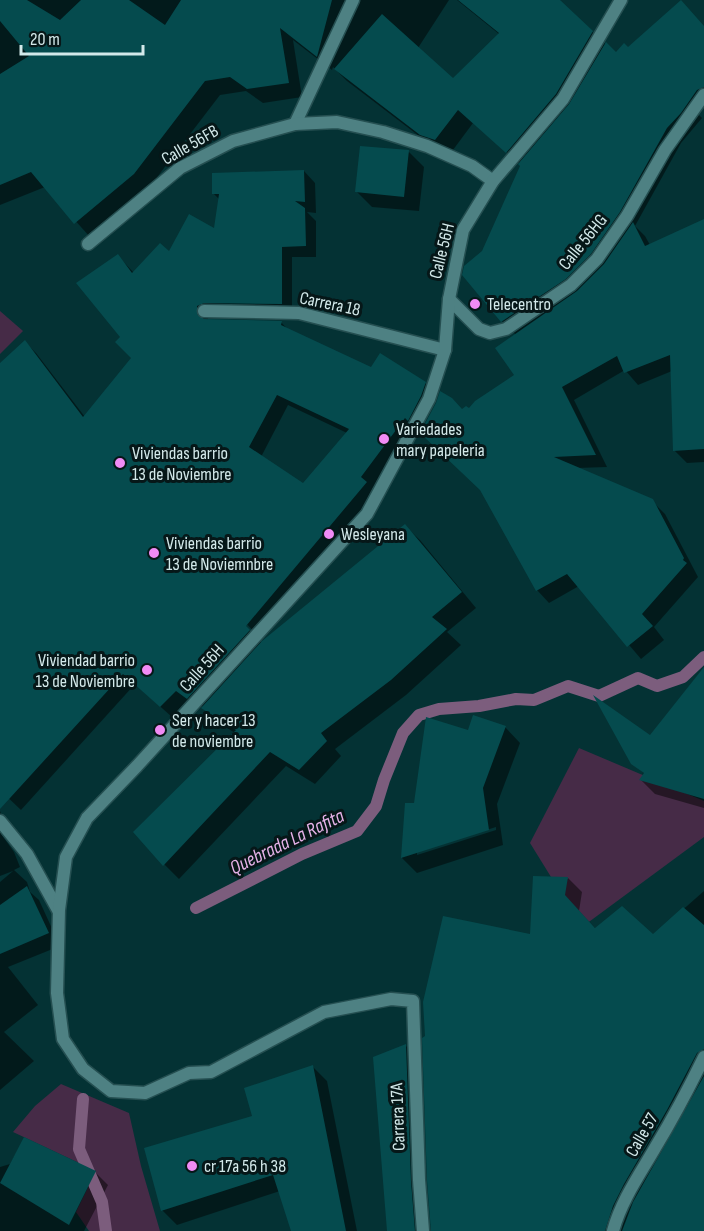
<svg xmlns="http://www.w3.org/2000/svg" width="704" height="1231" viewBox="0 0 704 1231" font-family="'Sofia Sans Condensed',sans-serif">
  <style>
    .green { fill: #462b47 }
    .shadow { fill: #0007; fill-rule: evenodd }
    .lines { fill: none; stroke-linecap: round; stroke-linejoin: round }
    .stream { stroke: #7c5d7d; stroke-width: 12 }
    .building { fill: #054b4e; fill-rule: evenodd }
    .street-casing { stroke: #254f51; stroke-width: 15 }
    .street { stroke: #4e8183; stroke-width: 12 }
    .poi-dot { fill: #f08bf5; stroke: #061718; stroke-width: 2 }
    .labels { text-anchor: middle; dominant-baseline: central; stroke-width: 6; stroke-linejoin: round; paint-order: stroke }
    .street-label { font-size: 18px; fill: #d3e9ea; stroke: #061718 }
    .poi-label { font-size: 18px; fill: #d3e9ea; stroke: #061718; text-anchor: start }
    .water-label { font-size: 20px; font-style: italic; fill: #e6b2e8; stroke: #061718 }
  </style>
  <rect width="100%" height="100%" fill="#043234"/>
  <g class="green">
    <polygon points="0,311 23,331 0,354"/>
    <polygon points="579,748 704,801 704,837 582,927 530,843"/>
    <polygon points="61,1084 129,1113 141,1166 160,1231 89,1231 76,1212 96,1171 13,1132 35,1106"/>
  </g>
  <g class="shadow">
    <polygon points="0,0 449,0 418,48 453,80 499,34 457,0 558,0 616,54 704,26 704,101 694,110 702,118 681,143 635,226 645,236 650,245 704,221 704,462 687,463 674,450 672,371 638,385 625,370 574,400 607,467 577,468 652,501 665,514 698,577 654,627 664,640 641,659 579,586 549,603 537,590 463,411 469,410 516,375 516,335 502,321 483,252 522,166 473,123 450,154 436,149 347,81 333,67 332,70 293,40 302,97 263,103 246,91 220,95 148,189 90,237 45,187 0,205"/>
    <polygon points="409,152 424,167 419,211 372,207 357,192"/>
    <path d="M 304,171 L 315,183 L 316,213 L 307,212 L 316,221 L 316,257 L 292,257 L 292,315 L 216,313 L 208,317 L 208,321 L 281,322 L 289,331 L 371,369 L 425,383 L 436,394 L 432,407 L 420,430 L 417,428 L 372,489 L 377,494 L 258,636 L 242,619 L 240,621 L 263,644 L 405,526 L 420,540 L 476,608 L 447,632 L 461,645 L 406,695 L 335,749 L 341,756 L 315,784 L 286,766 L 179,879 L 164,864 L 235,733 L 218,722 L 202,706 L 199,709 L 188,701 L 172,717 L 135,684 L 21,810 L 0,790 L 0,365 L 25,342 L 36,353 L 85,417 L 133,358 L 122,337 L 118,256 L 134,273 L 215,231 L 220,200 L 213,193 ZM 288,405 L 347,433 L 303,485 L 261,457 Z"/>
    <polygon points="704,702 704,808 655,794 641,780 644,775 642,773 650,778 632,763 650,737"/>
    <path d="M 505,727 L 520,743 L 497,804 L 503,845 L 417,873 L 402,858 L 406,804 L 415,804 L 469,732 ZM 496,827 L 496,830 L 417,855 L 417,852 Z"/>
    <polygon points="0,811 5,824 2,827 1,834 14,852 20,867 14,870 27,882 30,892 39,900 60,946 8,967 38,1005 4,1032 34,1061 0,1090 0,882 13,871 0,876"/>
    <polygon points="568,878 582,892 579,911 596,929 653,936 704,891 704,1231 433,1231 531,936"/>
    <polygon points="406,1046 420,1060 427,1231 388,1231"/>
    <polygon points="313,1067 327,1081 357,1231 293,1231 280,1191 177,1225 162,1210 253,1117"/>
    <polygon points="24,1139 95,1172 108,1185 84,1231 0,1231 0,1167 10,1164"/>
  </g>
  <g class="lines">
    <g class="stream">
      <polyline points="196,908 302,854 357,831 376,806 384,780 403,733 419,715 439,709 479,706 516,699 534,700 568,686 599,696 638,678 657,686 683,677 704,657"/>
      <polyline points="83,1099 79,1149 102,1202 106,1231"/>
    </g>
  </g>
  <g class="building">
    <polygon points="0,0 27,0 60,20 81,0 129,0 165,25 181,0 332,0 317,57 280,28 289,83 247,89 230,77 205,81 134,174 74,224 31,172 0,185 0,74 29,56 0,21"/>
    <polygon points="458,0 560,0 593,31 556,94 506,153 458,110 435,140 420,135 334,69 382,14 453,78 499,33"/>
    <polygon points="681,0 704,26 704,87 697,90 681,113 667,128 620,212 591,254 566,279 501,322 462,275 464,266 482,251 520,166 518,164 569,104 606,42 616,52 624,43 628,47"/>
    <polygon points="360,146 409,150 404,197 355,192"/>
    <path d="M 304,170 L 305,202 L 295,201 L 305,208 L 306,246 L 282,247 L 282,304 L 204,303 L 197,306 L 197,314 L 204,319 L 282,321 L 281,325 L 371,367 L 380,353 L 426,382 L 421,396 L 408,421 L 405,418 L 361,477 L 367,482 L 246,626 L 250,630 L 187,699 L 176,691 L 160,707 L 123,674 L 0,809 L 0,363 L 25,340 L 83,417 L 131,358 L 115,342 L 120,337 L 76,283 L 118,254 L 132,273 L 160,243 L 169,251 L 189,214 L 214,228 L 219,194 L 212,194 L 212,173 ZM 277,395 L 349,429 L 303,483 L 249,447 Z"/>
    <polygon points="704,219 704,449 673,451 670,355 624,373 617,356 562,387 596,455 554,457 653,499 684,558 683,560 687,563 642,614 653,626 627,647 567,574 536,591 480,490 420,433 436,403 440,391 452,398 462,409 466,406 469,408 475,401 514,375 495,348 577,291 604,264 633,222 645,246"/>
    <polygon points="405,524 462,592 432,617 447,629 391,680 321,733 327,741 299,770 270,752 163,866 133,832 236,730 201,708 262,641"/>
    <polygon points="704,667 704,799 639,780 644,773 631,764 593,695 650,735"/>
    <polygon points="473,715 506,726 483,788 489,830 401,858 405,803 414,803 426,717 468,730"/>
    <polygon points="533,876 568,877 565,895 595,928 622,906 653,934 683,907 704,925 704,1049 697,1053 667,1110 624,1184 613,1206 605,1231 431,1231 427,1180 422,1038 425,1036 423,1002 443,916 530,934"/>
    <polygon points="27,886 49,933 0,954 0,905"/>
    <polygon points="406,1044 411,1181 415,1231 387,1231 373,1057"/>
    <polygon points="313,1065 346,1231 291,1231 273,1175 161,1211 144,1148 252,1116 244,1088"/>
    <polygon points="704,1076 704,1231 622,1231 633,1202"/>
    <polygon points="24,1137 96,1171 69,1225 0,1183"/>
  </g>
  <g class="lines">
    <defs>
      <g id="street">
        <polyline points="295,124 353,0"/>
        <polyline points="88,244 180,168 233,141 295,124 337,122 383,132 427,146 472,166 493,181"/>
        <polyline points="449,299 479,329 490,333 506,329 571,285 597,259 627,216 665,150 704,95"/>
        <polyline points="204,311 299,313 445,350"/>
        <polyline points="0,821 27,854 58,910"/>
        <polyline points="423,1231 419,1180 413,1001 391,999 324,1012 211,1072 189,1073 145,1093 111,1091 83,1069 63,1039 57,993 59,910 66,857 87,818 137,766 367,514 429,399 445,350 449,299 463,230 493,181 563,99 621,0"/>
        <path d="M 613,1231 C 621,1201 640,1174 655,1148 C 673,1118 689,1088 704,1057"/>
      </g>
    </defs>
    <use href="#street" class="street-casing"/>
    <use href="#street" class="street"/>
  </g>
  <g class="poi-dot">
    <circle cx="475" cy="304" r="6"/>
    <circle cx="384" cy="439" r="6"/>
    <circle cx="120" cy="463" r="6"/>
    <circle cx="329" cy="534" r="6"/>
    <circle cx="154" cy="553" r="6"/>
    <circle cx="147" cy="670" r="6"/>
    <circle cx="160" cy="730" r="6"/>
    <circle cx="192" cy="1166" r="6"/>
  </g>
  <g class="labels">
    <g class="street-label">
      <text transform="translate(190 145) rotate(-30)">Calle 56FB</text>
      <text transform="translate(583 242) rotate(-51)">Calle 56HG</text>
      <text transform="translate(442 251) rotate(-76)">Calle 56H</text>
      <text transform="translate(330 304) rotate(12)">Carrera 18</text>
      <text transform="translate(202 668) rotate(-48)">Calle 56H</text>
      <text transform="translate(398 1117) rotate(-92)">Carrera 17A</text>
      <text transform="translate(642 1135) rotate(-60)">Calle 57</text>
    </g>
    <g class="poi-label">
      <text x="487" y="304">Telecentro</text>
      <text x="396" y="429">Variedades<tspan x="396" dy="21">mary papeleria</tspan></text>
      <text x="132" y="453">Viviendas barrio<tspan x="132" dy="21">13 de Noviembre</tspan></text>
      <text x="341" y="534">Wesleyana</text>
      <text x="166" y="543">Viviendas barrio<tspan x="166" dy="21">13 de Noviemnbre</tspan></text>
      <text x="135" y="660" text-anchor="end">Viviendad barrio<tspan x="135" dy="21">13 de Noviembre</tspan></text>
      <text x="172" y="720">Ser y hacer 13<tspan x="172" dy="21">de noviembre</tspan></text>
      <text x="204" y="1166">cr 17a 56 h 38</text>
    </g>
    <g class="water-label">
      <text transform="translate(287 842) rotate(-26)">Quebrada La Rafita</text>
    </g>
  </g>
  <path d="M21 45v9h122v-9" fill="none" stroke="#d3e9ea" stroke-width="3"/>
  <text x="30" y="45" font-size="18" fill="#d3e9ea" stroke="#061718" stroke-width="4.5" paint-order="stroke">20 m</text>
</svg>
